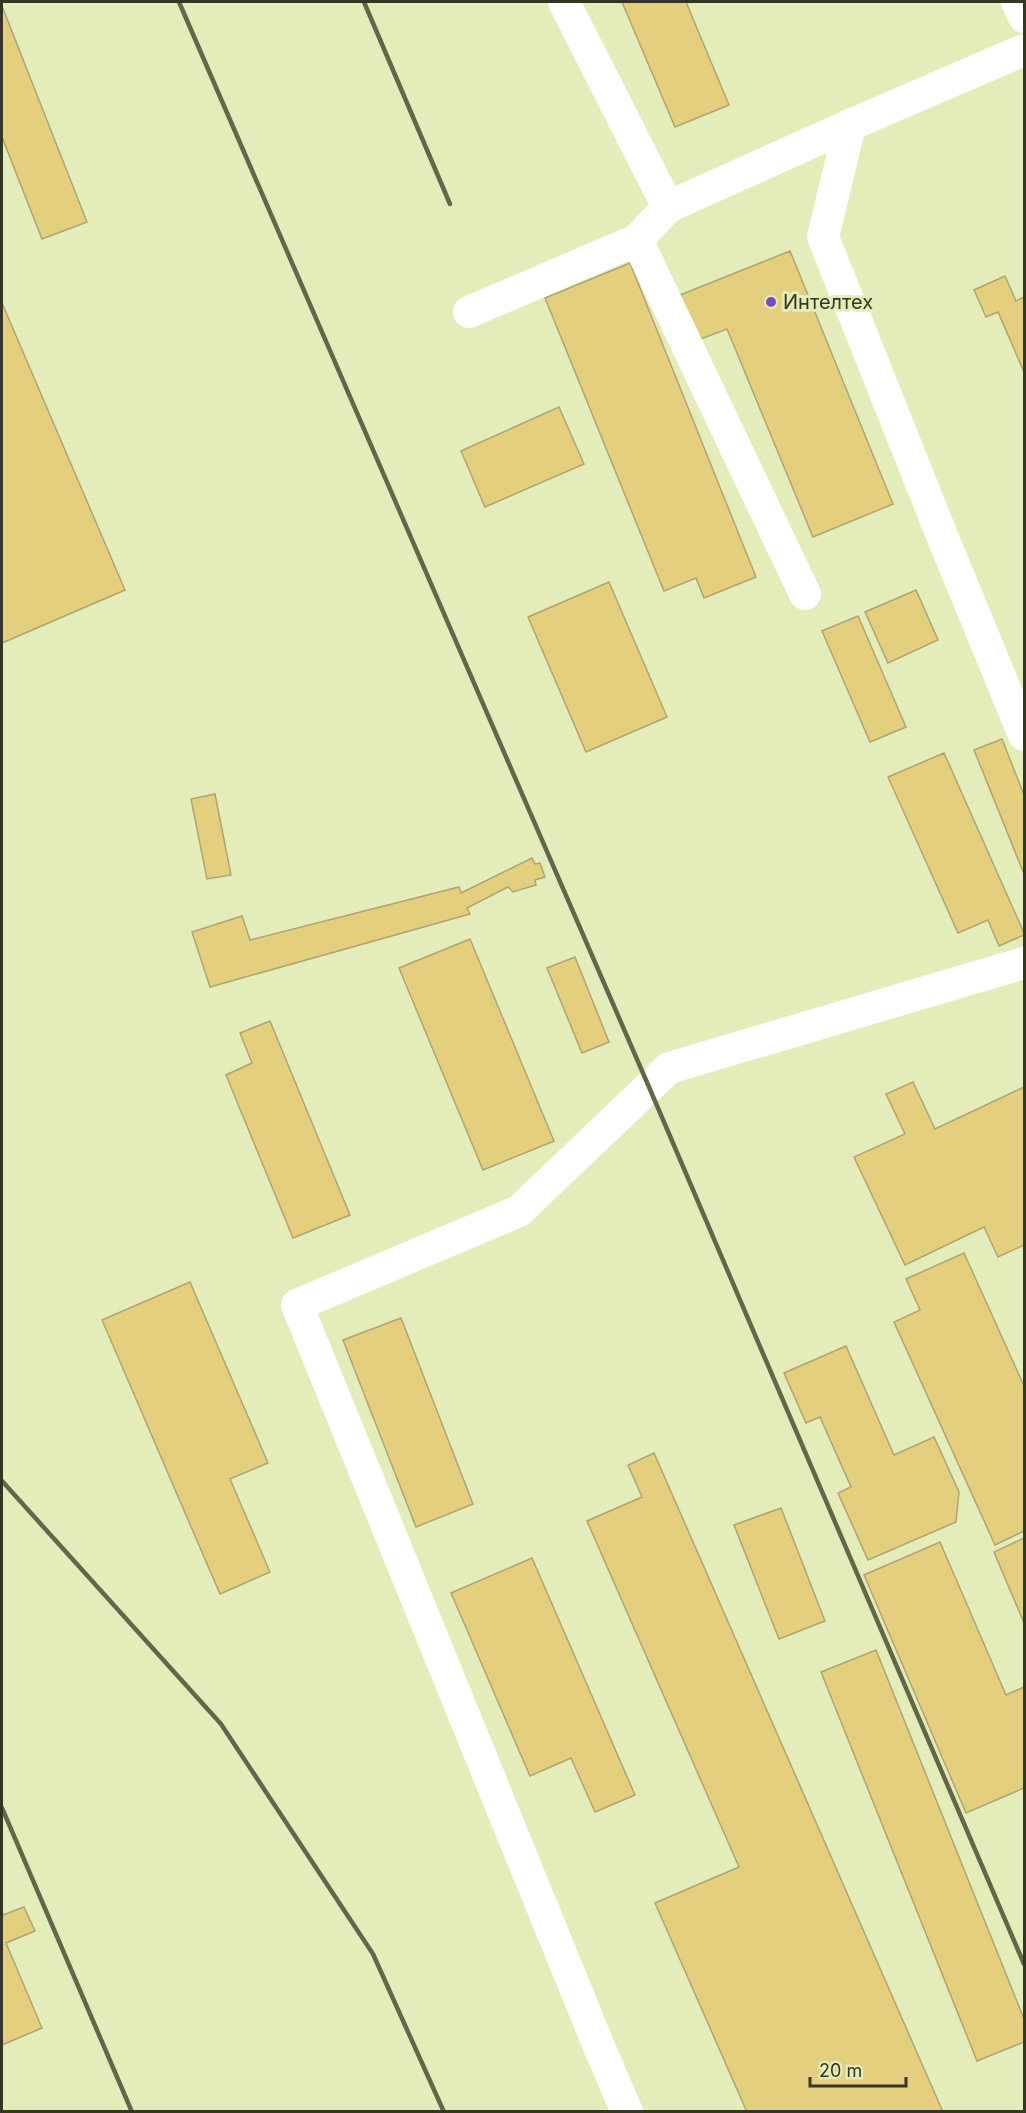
<svg xmlns="http://www.w3.org/2000/svg" width="1026" height="2113" viewBox="0 0 1026 2113" font-family="Inter,sans-serif">
  <style>
    .building { fill: #e3cf7e; stroke: #b0a472; stroke-width: 1.5 }
    .lines { fill: none; stroke-linecap: round; stroke-linejoin: round }
    .minor { stroke: #fff; stroke-width: 32 }
    .rail { stroke: #62674a; stroke-width: 4.5 }
    .poi-dot { fill: #764cc5; stroke: #e4edb9; stroke-width: 2 }
    .labels { text-anchor: middle; dominant-baseline: central; stroke-width: 6; stroke-linejoin: round; paint-order: stroke }
    .poi-label { font-size: 20px; fill: #333622; stroke: #e4edb9; text-anchor: start }
  </style>
  <rect width="100%" height="100%" fill="#e4edb9"/>
  <g class="building">
    <polygon points="622,2 686,2 729,105 675,127"/>
    <polygon points="2,6 87,222 42,239 2,137"/>
    <polygon points="790,251 893,504 813,537 727,329 698,340 680,295"/>
    <polygon points="630,263 756,577 704,598 696,578 664,591 545,298"/>
    <polygon points="1005,276 1016,301 1024,297 1024,372 998,312 986,317 974,290"/>
    <polygon points="2,303 125,590 2,643"/>
    <polygon points="559,407 584,464 485,507 461,451"/>
    <polygon points="609,582 667,717 586,752 528,617"/>
    <polygon points="916,590 938,640 888,663 865,612"/>
    <polygon points="858,616 906,727 870,742 822,631"/>
    <polygon points="1002,739 1024,795 1024,874 974,750"/>
    <polygon points="944,753 1024,933 1024,935 999,946 988,920 958,933 888,777"/>
    <polygon points="215,794 231,875 207,879 191,799"/>
    <polygon points="532,858 535,864 540,863 545,877 535,880 536,885 513,892 508,887 467,908 470,914 210,987 192,932 242,916 250,940 459,887 461,893"/>
    <polygon points="470,939 554,1141 483,1170 399,968"/>
    <polygon points="575,957 609,1042 582,1053 547,968"/>
    <polygon points="270,1021 350,1215 293,1238 226,1075 252,1063 240,1033"/>
    <polygon points="913,1082 935,1129 1024,1087 1024,1245 998,1257 984,1227 905,1265 854,1157 905,1134 886,1094"/>
    <polygon points="964,1253 1024,1386 1024,1531 995,1545 894,1322 920,1310 906,1279"/>
    <polygon points="190,1282 268,1463 230,1479 270,1572 220,1594 102,1320"/>
    <polygon points="401,1318 473,1504 416,1527 343,1340"/>
    <polygon points="846,1346 894,1455 934,1437 959,1492 956,1522 868,1560 838,1493 851,1487 820,1417 806,1423 784,1373"/>
    <polygon points="654,1453 943,2112 747,2112 655,1903 739,1867 587,1521 642,1497 628,1465"/>
    <polygon points="781,1508 825,1621 779,1639 734,1525"/>
    <polygon points="1024,1538 1024,1623 994,1552"/>
    <polygon points="940,1542 1006,1695 1024,1687 1024,1788 966,1813 864,1575"/>
    <polygon points="532,1558 635,1795 595,1812 571,1758 530,1776 451,1593"/>
    <polygon points="876,1650 1024,2019 1024,2042 977,2061 821,1672"/>
    <polygon points="24,1907 35,1931 6,1943 42,2028 2,2045 2,1911 3,1915"/>
  </g>
  <g class="lines">
    <g class="minor">
      <polyline points="564,2 668,207"/>
      <polyline points="1017,2 1024,17"/>
      <polyline points="850,125 823,237 943,538 1024,735"/>
      <polyline points="637,240 805,594"/>
      <polyline points="469,312 637,240 668,207 850,125 1024,50"/>
      <polyline points="627,2112 600,2049 297,1305 519,1211 669,1068 1024,963"/>
    </g>
    <g class="rail">
      <polyline points="179,2 649,1087 1024,1964"/>
      <polyline points="364,2 450,204"/>
      <polyline points="2,1481 221,1724 373,1954 444,2112"/>
      <polyline points="2,1808 132,2112"/>
    </g>
  </g>
  <circle class="poi-dot" cx="771" cy="302" r="6"/>
  <g class="labels">
    <g class="poi-label">
      <text x="783" y="302">Интелтех</text>
    </g>
  </g>
  <rect width="1026" height="2113" fill="none" stroke="#333622" stroke-width="6"/>
  <path d="M810 2077v9h96v-9" fill="none" stroke="#333622" stroke-width="3"/>
  <text x="819" y="2077" font-size="18" fill="#333622" stroke="#e4edb9" stroke-width="4.5" paint-order="stroke">20 m</text>
</svg>
